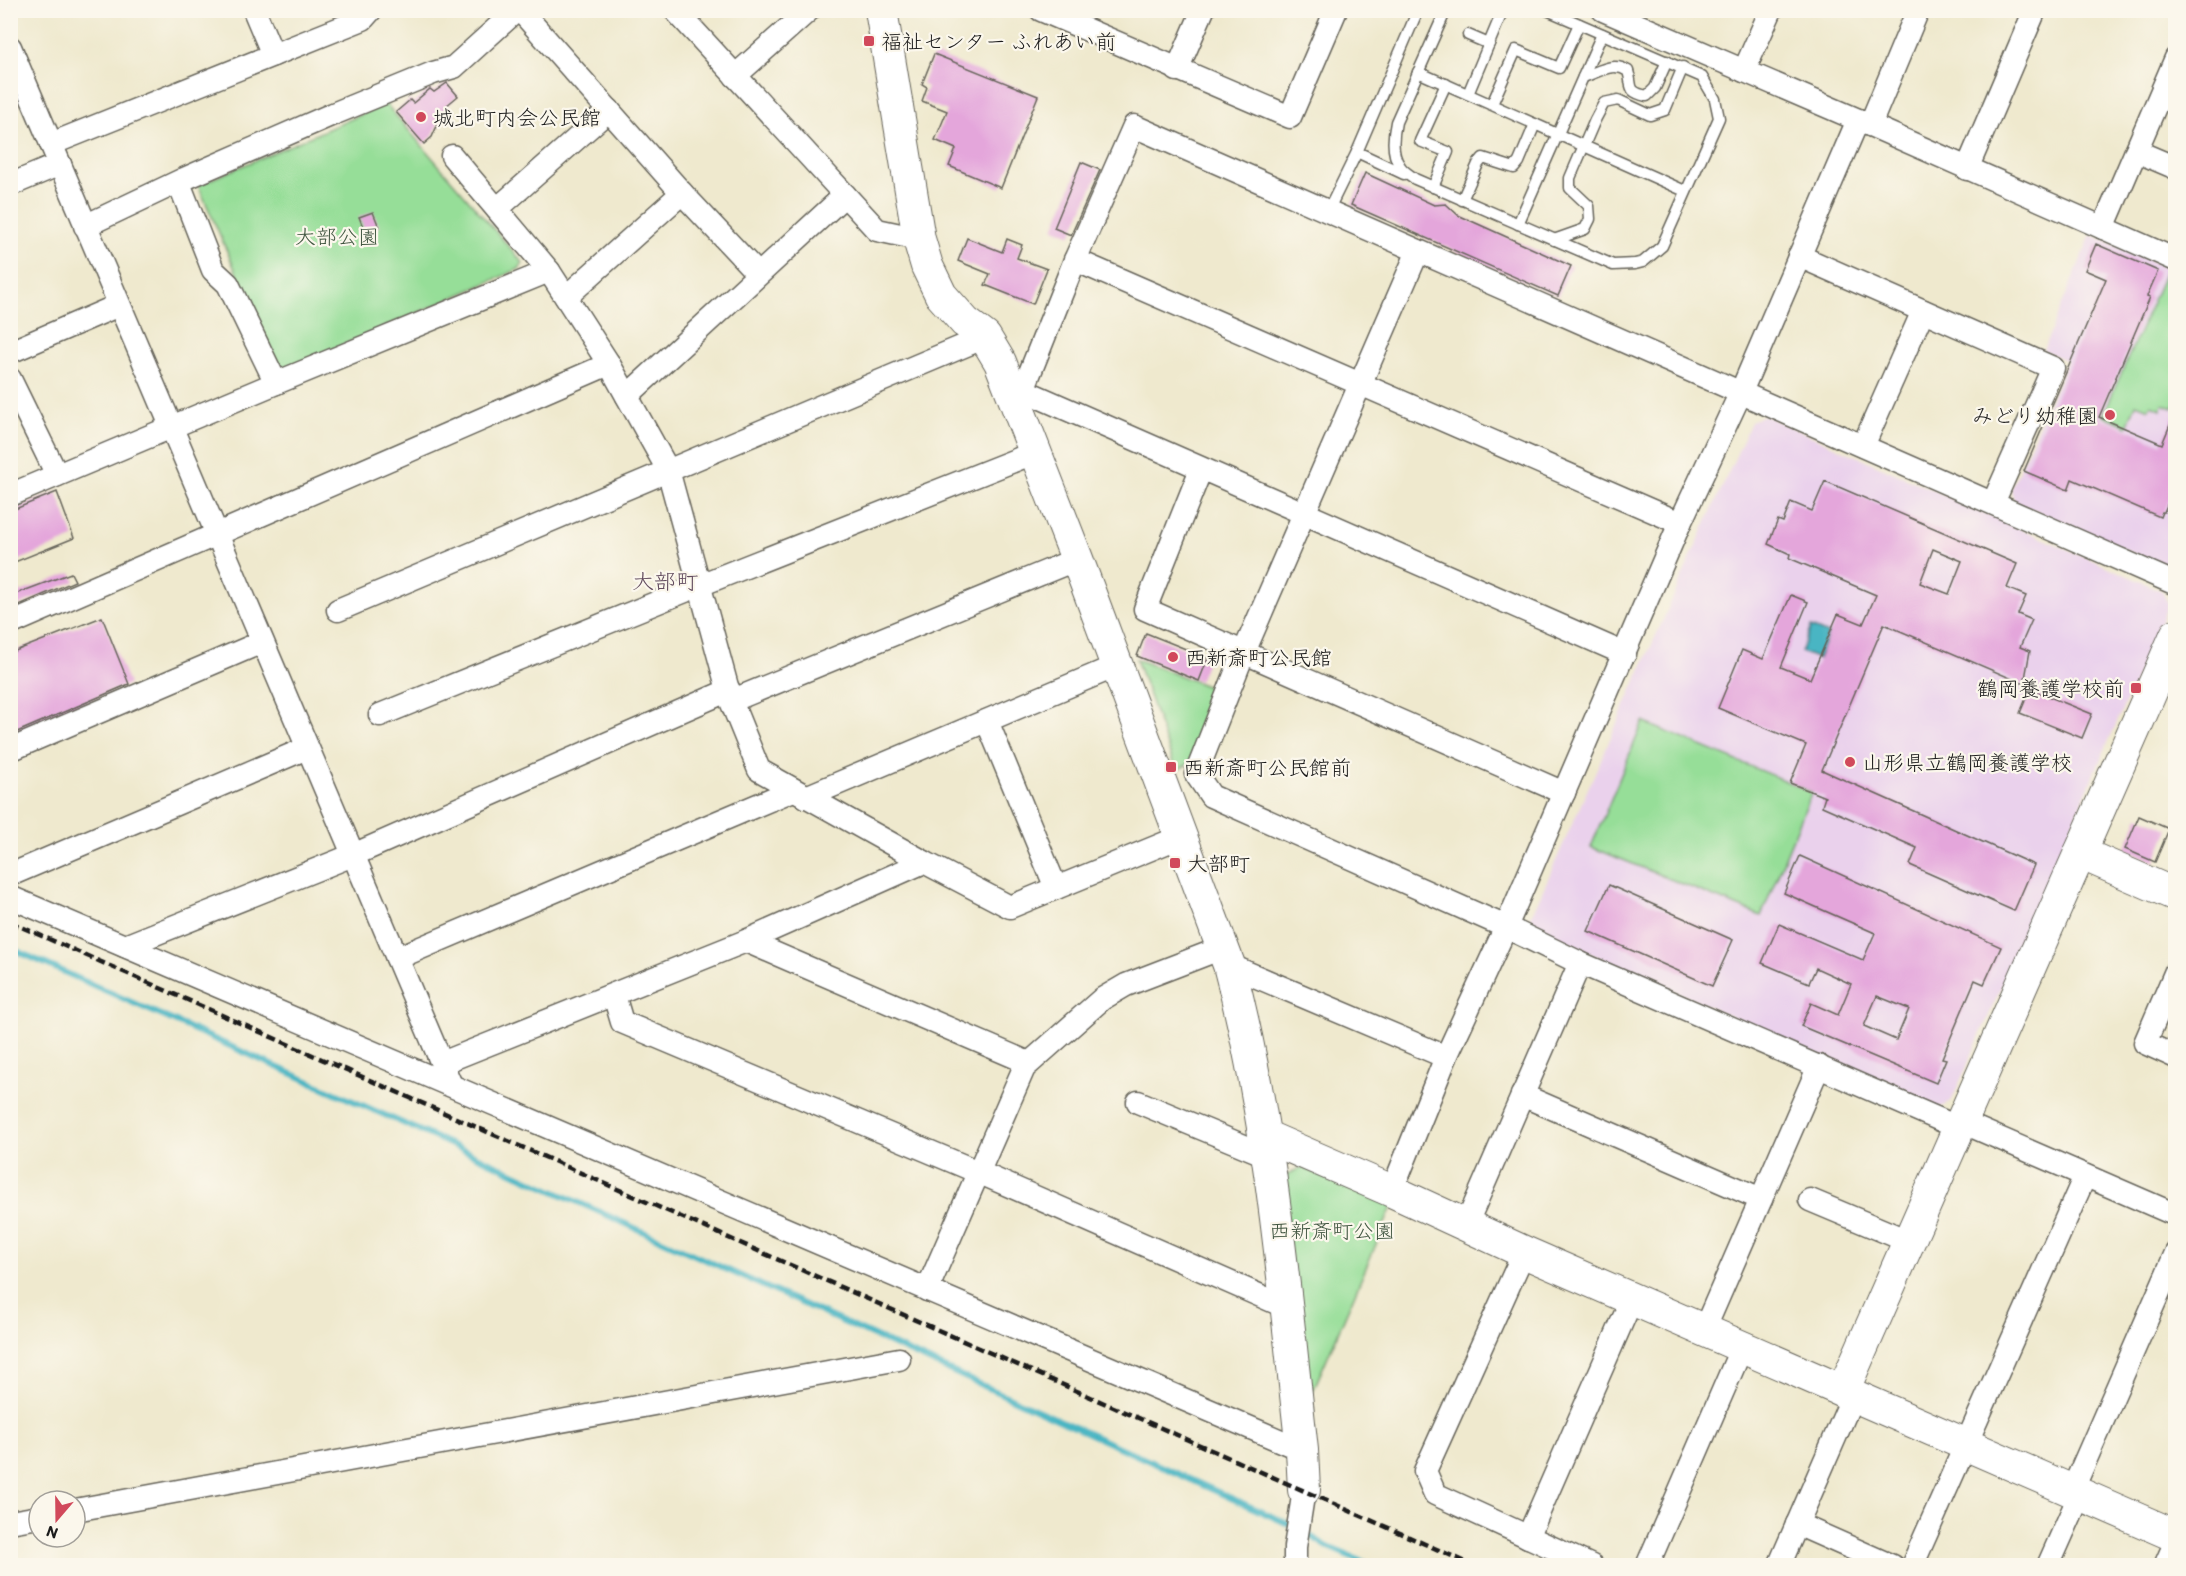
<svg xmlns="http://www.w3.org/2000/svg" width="2186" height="1576" viewBox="0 0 2186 1576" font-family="Itim,'Klee One',sans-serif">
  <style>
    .built { fill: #ead1ec }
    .green { fill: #96de98; stroke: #597d5a; stroke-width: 1.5 }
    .water { fill: #48b5c3; stroke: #326870; stroke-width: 1.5 }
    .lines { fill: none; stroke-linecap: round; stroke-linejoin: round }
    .stream { stroke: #48b5c3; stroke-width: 6 }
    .building { fill: #e4a6db; fill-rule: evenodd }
    .lane-casing { stroke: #66645a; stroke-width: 13 }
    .street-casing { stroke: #66645a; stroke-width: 25 }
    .secondary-casing { stroke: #66645a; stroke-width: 34 }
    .lane { stroke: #fff; stroke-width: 10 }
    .street { stroke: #fff; stroke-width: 22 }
    .secondary { stroke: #fff; stroke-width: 32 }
    .rail { stroke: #1c1c1c; stroke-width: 4.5; stroke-dasharray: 9 4.5; stroke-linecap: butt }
    .poi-dot { fill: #d1495b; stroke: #fbf7ec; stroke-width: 2 }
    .labels { text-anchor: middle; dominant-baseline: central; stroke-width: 4.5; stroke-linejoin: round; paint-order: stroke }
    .poi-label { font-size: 21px; fill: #1c1c1c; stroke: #fbf7ec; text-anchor: start }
    .park-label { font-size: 21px; fill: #415641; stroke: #fbf7ec }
    .neighbourhood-label { font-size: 22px; fill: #624c5f; stroke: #fbf7ec }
  </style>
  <rect width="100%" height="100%" fill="#fbf7ec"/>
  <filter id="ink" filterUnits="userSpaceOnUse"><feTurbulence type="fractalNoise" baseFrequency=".0167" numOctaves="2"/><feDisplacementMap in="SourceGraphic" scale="12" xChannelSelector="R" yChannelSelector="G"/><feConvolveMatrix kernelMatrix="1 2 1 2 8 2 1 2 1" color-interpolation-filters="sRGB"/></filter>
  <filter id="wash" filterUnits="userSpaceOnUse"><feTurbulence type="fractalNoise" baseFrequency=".008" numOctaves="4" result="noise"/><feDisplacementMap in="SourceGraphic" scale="24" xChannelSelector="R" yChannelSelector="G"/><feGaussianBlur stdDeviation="1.35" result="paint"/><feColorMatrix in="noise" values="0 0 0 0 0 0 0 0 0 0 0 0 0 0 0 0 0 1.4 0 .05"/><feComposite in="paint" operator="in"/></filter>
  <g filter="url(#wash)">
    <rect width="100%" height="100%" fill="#efe9ce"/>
    <g class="built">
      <polygon points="2091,235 2175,271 2175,569 2172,570 2014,502 2011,489 2067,361 2043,350"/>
      <polygon points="1763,415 2162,591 2168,605 1951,1102 1937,1109 1536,929 1530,919 1751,422"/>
    </g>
    <g class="green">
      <polygon points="386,104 523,263 519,269 280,372 198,185"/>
      <polygon points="2167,268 2175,271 2176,403 2173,408 2163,404 2161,409 2151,405 2149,409 2136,404 2127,426 2103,415"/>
      <polygon points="1136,659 1217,690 1190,763 1176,771"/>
      <polygon points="1643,722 1812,792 1761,916 1591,847"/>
      <polygon points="1302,1167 1393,1205 1306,1407 1281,1178"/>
    </g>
    <polygon class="water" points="1811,627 1828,634 1818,659 1801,652"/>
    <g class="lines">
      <g class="stream">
        <polyline points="10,948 443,1141 1293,1526"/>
        <polyline points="1302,1531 1328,1547 1373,1566"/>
      </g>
    </g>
    <g id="blocks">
      <g class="building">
        <polygon points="934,54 1038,96 1001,188 949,166 956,149 935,140 947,111 922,101 927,87 922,84"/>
        <polygon points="447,83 458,96 446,106 449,110 441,117 432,137 424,144 396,112 410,100 413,103 430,89 434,92"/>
        <polygon points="1081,162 1100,170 1071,235 1054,228"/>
        <polygon points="1365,173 1434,205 1446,204 1458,215 1571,266 1558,296 1351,205"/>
        <polygon points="373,212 379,227 365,232 359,217"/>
        <polygon points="967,238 1002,252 1007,239 1022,245 1017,258 1047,269 1033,304 985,285 990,274 958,261"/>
        <polygon points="2096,244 2158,271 2147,296 2150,297 2099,417 2162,444 2175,413 2175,487 2164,512 2162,512 2160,517 2072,479 2068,490 2024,471 2106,279 2085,270"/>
        <path d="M 1825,481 L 2017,564 L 2007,588 L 2026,596 L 2018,614 L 2032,620 L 2020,647 L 2030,651 L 2024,684 L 1884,624 L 1822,770 L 2034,865 L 2014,911 L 1910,865 L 1917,848 L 1822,806 L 1825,797 L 1790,783 L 1806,745 L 1718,708 L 1742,650 L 1763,659 L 1791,595 L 1808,602 L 1781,667 L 1810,679 L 1838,614 L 1863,624 L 1876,595 L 1789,558 L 1790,554 L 1768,544 L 1778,520 L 1783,522 L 1791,502 L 1812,511 ZM 1933,549 L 1962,561 L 1949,594 L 1920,583 Z"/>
        <polygon points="57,492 74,538 10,564 10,511"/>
        <polygon points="71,573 75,581 10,609 10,596"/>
        <polygon points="102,617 129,684 10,735 10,653"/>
        <polygon points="1146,633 1208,658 1199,681 1137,656"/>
        <polygon points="2030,689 2092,714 2082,738 2020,713"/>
        <polygon points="2139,816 2169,829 2155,862 2125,849"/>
        <path d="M 1800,856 L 2001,947 L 1984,984 L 1975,980 L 1942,1058 L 1946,1059 L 1936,1083 L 1801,1026 L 1811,1003 L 1838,1015 L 1851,984 L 1816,968 L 1809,983 L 1762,963 L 1779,924 L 1863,960 L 1875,933 L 1784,893 ZM 1877,996 L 1909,1009 L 1896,1040 L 1864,1026 Z"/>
        <polygon points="1609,885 1733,940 1712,986 1588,931"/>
      </g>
    </g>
  </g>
  <g filter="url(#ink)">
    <use href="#blocks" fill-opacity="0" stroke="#66645a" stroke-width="1.5"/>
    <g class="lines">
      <defs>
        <g id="lane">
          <path d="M 1446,10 L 1396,122 C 1393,136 1391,154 1400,166 C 1403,171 1410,175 1415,179 L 1613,265 L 1635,264 L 1643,262 L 1662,246 L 1719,118 L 1715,99 L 1702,77 L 1547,10"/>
          <polyline points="1468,35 1489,44"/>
          <polyline points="1418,72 1685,191"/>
          <path d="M 1583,77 C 1599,72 1613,61 1628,71 C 1633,86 1626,92 1647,96 L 1655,88 L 1667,61"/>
          <polyline points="1468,94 1503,10"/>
          <polyline points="1492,104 1516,50 1559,68 1579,24"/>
          <polyline points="1404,174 1357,152 1418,10"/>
          <polyline points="1433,187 1448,152 1420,141 1446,84"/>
          <polyline points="1462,200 1478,164 1483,158 1514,168 1519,162 1535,124"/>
          <polyline points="1328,211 1357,152"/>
          <polyline points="1518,224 1602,34"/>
          <polyline points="1554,240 1585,229 1590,219 1589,206 1570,188 1570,178 1595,120 1604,103 1618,100 1650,115 1665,110 1683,67"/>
        </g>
        <g id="street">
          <polyline points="254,10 273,55"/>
          <polyline points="520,10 682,193 758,274"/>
          <polyline points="675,10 877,230 919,239"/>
          <polyline points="1041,10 1290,117 1336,10"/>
          <polyline points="1603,10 1870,125 2176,260"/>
          <polyline points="10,47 451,1085"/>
          <polyline points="1177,70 1203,10"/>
          <polyline points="1744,71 1771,10"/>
          <polyline points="735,76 809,10"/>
          <polyline points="1870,125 1918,10"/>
          <polyline points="51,144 363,19 371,10"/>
          <polyline points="2136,151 2176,168"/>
          <polyline points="452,156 549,271 609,364 668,470 731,701 759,770 924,862 1010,907 1180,837"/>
          <polyline points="1967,169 2035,10"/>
          <polyline points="10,185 60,164"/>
          <polyline points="181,188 213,270 228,284 276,383"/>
          <polyline points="497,209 609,110"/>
          <polyline points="85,226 184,179 333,114 433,73 454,67 517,10"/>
          <polyline points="2103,228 2176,58"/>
          <polyline points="1418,251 1244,652 1196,774 1211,796 1506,927 1580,963 1959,1128"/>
          <polyline points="1799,256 2053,368 1993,503"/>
          <polyline points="1075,260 1680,523"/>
          <polyline points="566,297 682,193"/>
          <polyline points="10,352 119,305"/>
          <polyline points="10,379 57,475"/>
          <polyline points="1023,390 1075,260 1134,126 2176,584"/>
          <polyline points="1014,394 1023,390 1625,654"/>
          <polyline points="627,396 845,195"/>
          <polyline points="1863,446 1923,311"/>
          <polyline points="1201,469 1145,609 1564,793"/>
          <polyline points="10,495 276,383 549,271"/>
          <polyline points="338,610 985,337"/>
          <polyline points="10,624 609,364"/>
          <polyline points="731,701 1077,559"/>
          <polyline points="380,715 700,585 1036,452"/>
          <polyline points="987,721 1056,888"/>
          <polyline points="10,750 262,642"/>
          <polyline points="806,797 1116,666"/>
          <polyline points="10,875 307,748"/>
          <polyline points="10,897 1302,1450"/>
          <polyline points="746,941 1029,1063"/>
          <polyline points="125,946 353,855 729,690"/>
          <polyline points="397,958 793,790"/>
          <polyline points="1229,965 1446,1057"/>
          <polyline points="2176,971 2145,1043 2176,1057"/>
          <polyline points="614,995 622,1022 978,1172 1286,1307"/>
          <polyline points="442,1063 746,941 924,862"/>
          <polyline points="1522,1095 1761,1199"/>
          <polyline points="1138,1102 1268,1156"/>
          <polyline points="1962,1122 2176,1215"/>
          <polyline points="1392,1191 1446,1057 1506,927 1680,523 1741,392 1858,120"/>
          <polyline points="1810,1200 1910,1242"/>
          <polyline points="1466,1225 1580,963"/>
          <polyline points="1524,1252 1425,1471 1435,1494 1592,1566"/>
          <polyline points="927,1290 1024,1068 1102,999 1126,985 1222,948"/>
          <polyline points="1704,1330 1819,1066"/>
          <polyline points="2072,1491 2176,1253"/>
          <polyline points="75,1510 899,1359"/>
          <polyline points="10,1522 39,1517"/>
          <polyline points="1797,1524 1892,1566"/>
          <polyline points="1528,1537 1632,1299"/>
          <polyline points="1295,1566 1295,1547 1304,1490"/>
          <polyline points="1647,1566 1742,1347"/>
          <polyline points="1779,1566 1853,1396"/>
          <polyline points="1912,1566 2085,1176"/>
          <polyline points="2048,1566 2080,1494"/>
          <polyline points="2165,1566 2176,1541"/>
        </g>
        <g id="secondary">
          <path d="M 881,10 L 919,239 L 927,266 L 941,295 L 965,322 L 985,337 L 1000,362 L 1077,559 L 1229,965 C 1271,1123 1284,1288 1302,1450 L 1304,1490"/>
          <polyline points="2080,853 2176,895"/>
          <polyline points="1265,1136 1392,1191 1524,1252 2176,1536"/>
          <polyline points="1843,1391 2176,635"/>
        </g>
      </defs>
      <use href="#lane" class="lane-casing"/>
      <use href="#street" class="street-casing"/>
      <use href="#secondary" class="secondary-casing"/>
      <use href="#lane" class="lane"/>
      <use href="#street" class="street"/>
      <use href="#secondary" class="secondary"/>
      <polyline class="rail" points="10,922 1475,1566"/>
    </g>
  </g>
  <g class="poi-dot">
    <rect x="863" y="35" width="12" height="12" rx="3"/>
    <circle cx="421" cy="117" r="6"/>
    <circle cx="2110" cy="415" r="6"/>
    <circle cx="1173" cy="657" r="6"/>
    <rect x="2130" y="682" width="12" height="12" rx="3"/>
    <circle cx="1850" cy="762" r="6"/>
    <rect x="1165" y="761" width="12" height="12" rx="3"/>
    <rect x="1169" y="857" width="12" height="12" rx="3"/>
  </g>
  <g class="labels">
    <g class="poi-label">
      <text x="881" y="41">福祉センター ふれあい前</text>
      <text x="433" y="117">城北町内会公民館</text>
      <text x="2098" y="415" text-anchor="end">みどり幼稚園</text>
      <text x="1185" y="657">西新斎町公民館</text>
      <text x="2124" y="688" text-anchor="end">鶴岡養護学校前</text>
      <text x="1862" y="762">山形県立鶴岡養護学校</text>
      <text x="1183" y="767">西新斎町公民館前</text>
      <text x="1187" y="863">大部町</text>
    </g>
    <g class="park-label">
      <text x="337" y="236">大部公園</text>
      <text x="1332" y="1230">西新斎町公園</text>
    </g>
    <g class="neighbourhood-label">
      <text x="665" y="581">大部町</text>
    </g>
  </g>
  <rect width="2186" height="1576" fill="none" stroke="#fbf7ec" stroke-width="36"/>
  <g transform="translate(57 1519) rotate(200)"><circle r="28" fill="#fbf7ec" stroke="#a29f99" stroke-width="1.5"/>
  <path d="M0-4.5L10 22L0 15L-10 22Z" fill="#d1495b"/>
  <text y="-9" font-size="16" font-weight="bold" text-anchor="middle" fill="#1c1c1c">N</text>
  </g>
</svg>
